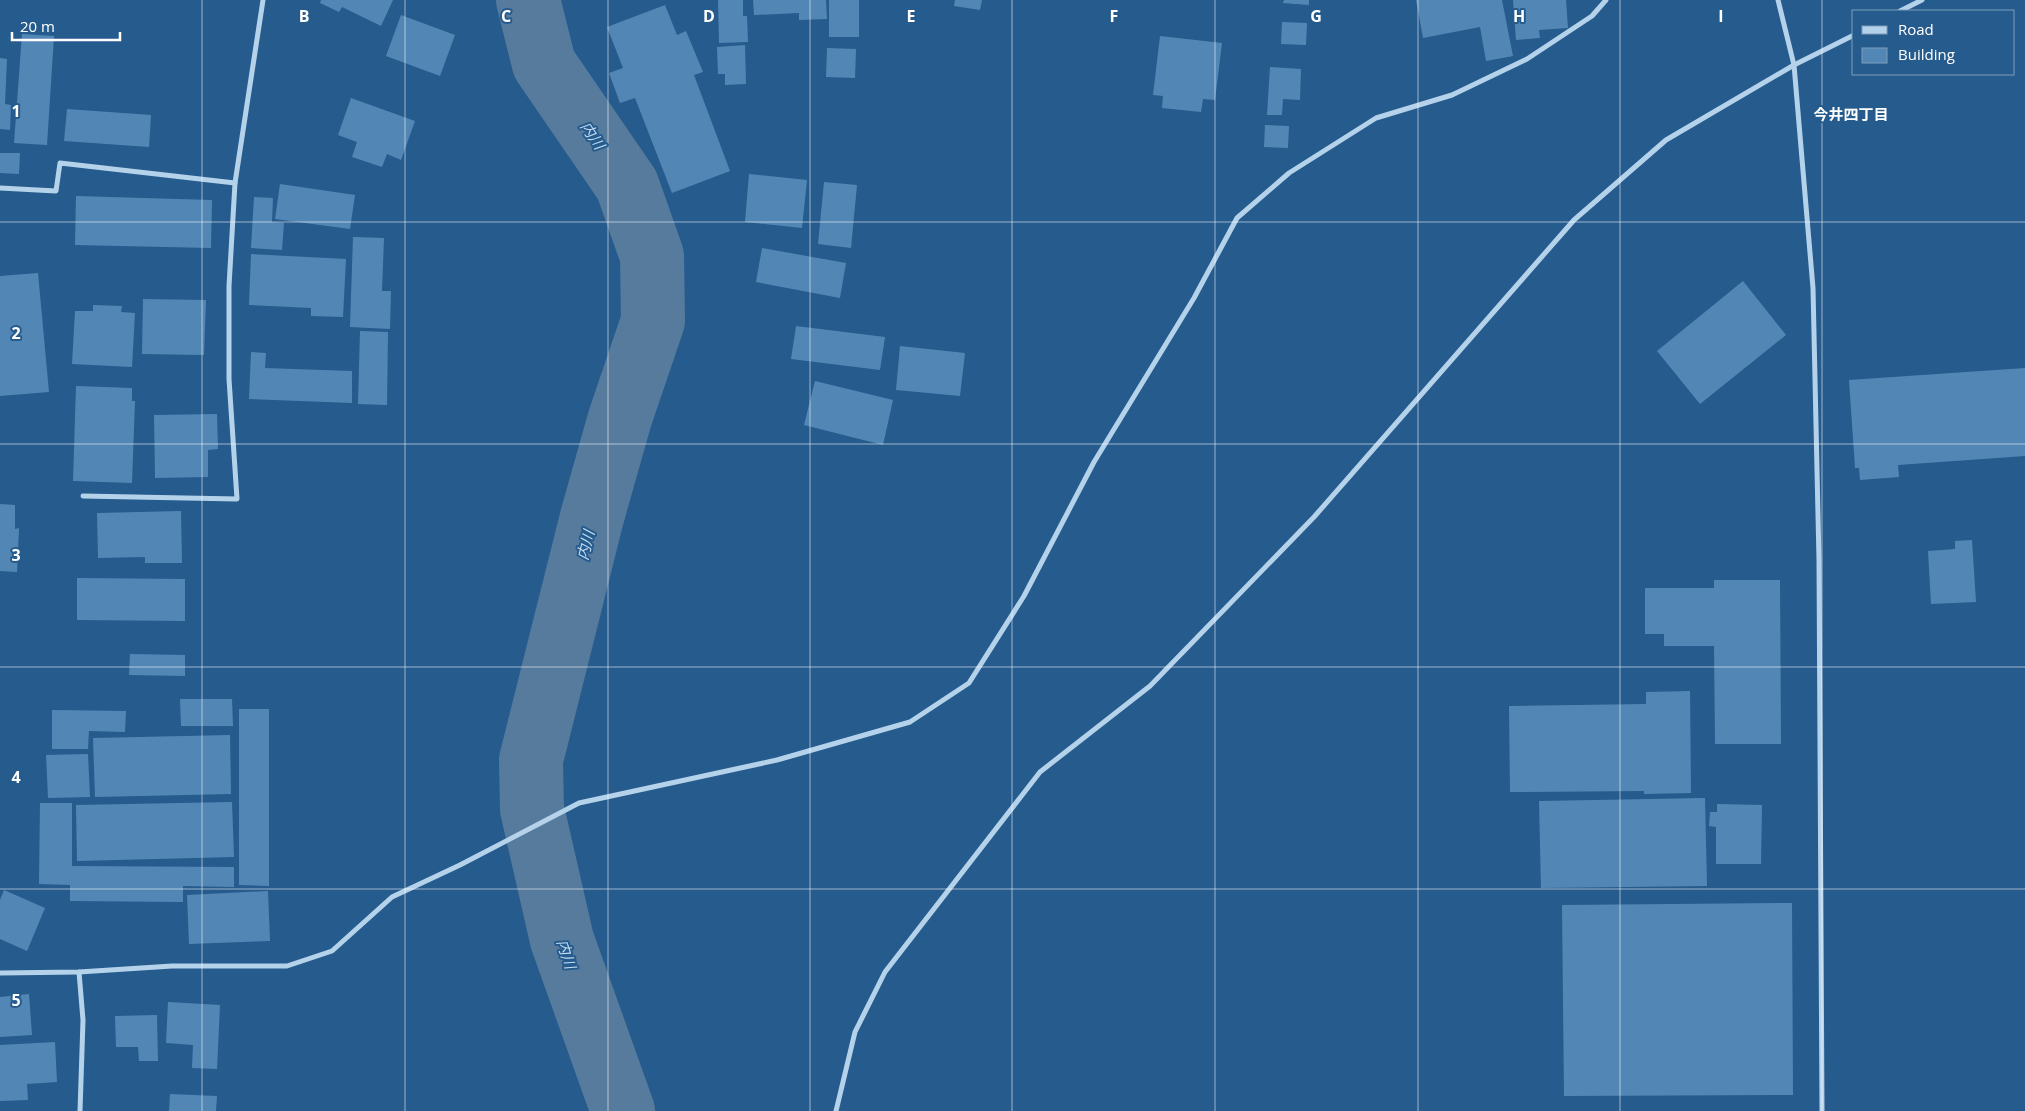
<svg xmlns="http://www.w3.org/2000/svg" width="2025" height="1111" viewBox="0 0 2025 1111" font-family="'Open Sans','Noto Sans JP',sans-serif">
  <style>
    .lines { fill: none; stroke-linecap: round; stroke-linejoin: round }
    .river { stroke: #577b9d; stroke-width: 64 }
    .building { fill: #5287b5 }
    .minor { stroke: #b5d2eb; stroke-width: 5 }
    .grid { fill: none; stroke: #fff; stroke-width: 1; stroke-opacity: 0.55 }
    .labels { text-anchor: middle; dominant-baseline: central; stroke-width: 4; stroke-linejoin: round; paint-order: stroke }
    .neighbourhood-label { font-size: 15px; font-weight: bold; fill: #fff; stroke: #265b8d }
    .water-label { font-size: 15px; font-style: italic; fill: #c1dbf2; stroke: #265b8d }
    .grid-label { font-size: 16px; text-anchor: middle; font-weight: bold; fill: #fff; stroke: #265b8d; stroke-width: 4; stroke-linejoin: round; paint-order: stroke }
  </style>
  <rect width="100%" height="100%" fill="#265b8d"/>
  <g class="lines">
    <polyline class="river" points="528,0 544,64 627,185 652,256 653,321 620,418 592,517 531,760 532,809 562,940 623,1111"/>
  </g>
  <g class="building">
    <polygon points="321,0 393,0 381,26 342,7 339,12 320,3"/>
    <polygon points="718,0 743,0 743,16 747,16 748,42 719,43"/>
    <polygon points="753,0 826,0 827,19 799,20 799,13 754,15"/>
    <rect x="829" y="0" width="30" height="37"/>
    <polygon points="955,0 982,0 980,10 954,6"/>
    <polygon points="1284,0 1309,0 1309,5 1283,3"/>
    <polygon points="1416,0 1502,0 1513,56 1486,61 1480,27 1423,38"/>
    <polygon points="1513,0 1566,0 1568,28 1539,30 1540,38 1516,40"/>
    <polygon points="665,5 677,35 686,31 703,72 694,75 730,171 672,193 635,98 620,103 609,73 623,68 607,27"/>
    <polygon points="401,15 455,35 440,76 386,56"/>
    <polygon points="1282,22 1307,23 1306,45 1281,44"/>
    <polygon points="22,34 54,36 47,145 14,143"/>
    <polygon points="1160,36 1222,43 1215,100 1203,99 1201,112 1162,108 1163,96 1153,95"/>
    <polygon points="745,45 746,84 725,85 725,74 718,74 717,47"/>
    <polygon points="827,48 856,49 855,78 826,77"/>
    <polygon points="0,58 7,59 5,104 11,105 10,130 0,129"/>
    <polygon points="1270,67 1301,69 1300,100 1283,99 1282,115 1267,115"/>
    <polygon points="351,98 415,121 401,160 387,154 382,167 352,157 357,142 338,135"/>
    <polygon points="67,109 151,115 149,147 64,141"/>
    <polygon points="1265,125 1289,126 1288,148 1264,147"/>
    <polygon points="0,153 20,153 19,174 0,173"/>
    <polygon points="749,174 807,180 802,228 745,222"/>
    <polygon points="824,182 857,185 851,248 818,244"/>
    <polygon points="280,184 355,195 350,229 275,219"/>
    <polygon points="76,196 212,200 211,248 75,245"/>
    <polygon points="254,197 273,198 272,222 284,223 282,250 251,248"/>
    <polygon points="353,237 384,238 382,291 391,291 390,329 350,327"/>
    <polygon points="762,248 846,263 840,298 756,282"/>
    <polygon points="251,254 346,259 343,317 311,316 311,308 249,305"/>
    <polygon points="38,273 49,392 0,396 0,276"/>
    <polygon points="1743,281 1786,335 1700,404 1657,351"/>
    <polygon points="143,299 206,300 204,355 142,354"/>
    <polygon points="93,305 122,306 121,312 135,313 132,367 72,364 75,311 93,311"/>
    <polygon points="796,326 885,337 880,370 791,359"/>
    <polygon points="360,331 388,332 387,405 358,404"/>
    <polygon points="900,346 965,353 960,396 896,390"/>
    <polygon points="251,352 266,353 265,368 352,371 352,403 249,399"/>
    <polygon points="2025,368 2025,456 1898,465 1899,477 1860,480 1859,468 1855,468 1849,380"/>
    <polygon points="815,381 893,400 883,445 804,425"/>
    <polygon points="76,386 132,388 132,401 135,401 132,483 73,481"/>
    <polygon points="217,414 218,449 208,450 208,477 155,478 154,415"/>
    <polygon points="0,504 15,505 15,529 19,528 17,572 0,571"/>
    <polygon points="181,511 182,563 145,563 145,557 98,558 97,513"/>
    <polygon points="1972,540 1976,602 1931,604 1928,551 1955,549 1955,541"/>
    <polygon points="77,578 185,579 185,621 77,620"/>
    <polygon points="1714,580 1780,580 1781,744 1715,744 1714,646 1664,646 1664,634 1645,634 1645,588 1714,588"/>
    <polygon points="130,654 185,655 185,676 129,675"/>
    <polygon points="1690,691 1691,793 1644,794 1644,791 1510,792 1509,706 1646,704 1646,692"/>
    <polygon points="180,699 232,699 233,726 181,726"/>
    <polygon points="239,709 269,709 269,886 239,885"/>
    <polygon points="52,710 126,711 125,732 89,731 88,749 52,749"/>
    <polygon points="230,735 231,794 95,797 93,738"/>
    <polygon points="88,754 90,797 48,798 46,755"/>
    <polygon points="1705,798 1707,886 1541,888 1539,801"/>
    <polygon points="232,802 234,857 77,861 76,805"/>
    <polygon points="40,803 72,803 72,866 234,867 234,887 183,886 183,902 70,901 70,885 39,884"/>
    <polygon points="1717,804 1762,805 1761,864 1716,864 1716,827 1709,826 1710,812 1717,812"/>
    <polygon points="4,890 45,908 27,951 0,939 0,900"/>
    <polygon points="268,891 270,941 189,944 187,895"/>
    <polygon points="1792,903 1793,1095 1564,1096 1562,905"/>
    <polygon points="29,994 32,1035 0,1037 0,997"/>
    <polygon points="168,1002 220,1005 217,1069 192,1068 193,1045 166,1043"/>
    <polygon points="157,1015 158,1061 139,1061 138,1047 116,1047 115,1016"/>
    <polygon points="55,1042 57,1082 27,1084 28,1100 0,1101 0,1045"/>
    <polygon points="170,1094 217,1096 216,1111 169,1111"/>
  </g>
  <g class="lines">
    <g class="minor">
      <polyline points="1778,0 1794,65 1813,288 1819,560 1822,1111"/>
      <polyline points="1900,11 1922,0"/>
      <polyline points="0,188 56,191 60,163 235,183"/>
      <polyline points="83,496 237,499 229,379 229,286 235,183 263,0"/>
      <polyline points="79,972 83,1020 80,1111"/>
      <polyline points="0,973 79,972 172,966 287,966 332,951 392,897 460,865 579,803 777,760 910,722 969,683 1024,596 1094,462 1194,298 1237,218 1289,173 1376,118 1452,95 1527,59 1592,16 1606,0"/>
      <polyline points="836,1111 855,1032 885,972 1040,772 1150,686 1314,517 1574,220 1666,140 1794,65 1854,35"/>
    </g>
  </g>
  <path class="grid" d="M 202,0 L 202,1111M 405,0 L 405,1111M 608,0 L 608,1111M 810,0 L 810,1111M 1012,0 L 1012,1111M 1215,0 L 1215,1111M 1418,0 L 1418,1111M 1620,0 L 1620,1111M 1822,0 L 1822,1111M 0,222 L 2025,222M 0,444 L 2025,444M 0,667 L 2025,667M 0,889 L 2025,889"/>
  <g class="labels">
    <g class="neighbourhood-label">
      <text x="1851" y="114">今井四丁目</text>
    </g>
    <g class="water-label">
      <text transform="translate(593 135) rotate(56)">内川</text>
      <text transform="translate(585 545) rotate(-76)">内川</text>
      <text transform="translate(567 954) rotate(72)">内川</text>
    </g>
  </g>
  <g class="grid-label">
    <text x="304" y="22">B</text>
    <text x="506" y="22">C</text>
    <text x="709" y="22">D</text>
    <text x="911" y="22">E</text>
    <text x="1114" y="22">F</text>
    <text x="1316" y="22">G</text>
    <text x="1519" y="22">H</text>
    <text x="1721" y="22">I</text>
    <text x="16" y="117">1</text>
    <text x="16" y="339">2</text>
    <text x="16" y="561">3</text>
    <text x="16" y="783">4</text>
    <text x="16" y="1006">5</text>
  </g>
  <rect x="1852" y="10" width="162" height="65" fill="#265b8d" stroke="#7d9dbb"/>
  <rect x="1862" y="26" width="25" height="8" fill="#b5d2eb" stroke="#7d9dbb"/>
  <text x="1898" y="35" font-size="15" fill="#ffffff">Road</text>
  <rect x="1862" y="48" width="25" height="15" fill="#5287b5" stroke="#7d9dbb"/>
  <text x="1898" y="60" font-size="15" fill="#ffffff">Building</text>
  <path d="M12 32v8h108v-8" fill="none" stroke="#ffffff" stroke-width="2.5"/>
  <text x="20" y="32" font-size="15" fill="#ffffff" stroke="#265b8d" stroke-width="4" paint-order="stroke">20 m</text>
</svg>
